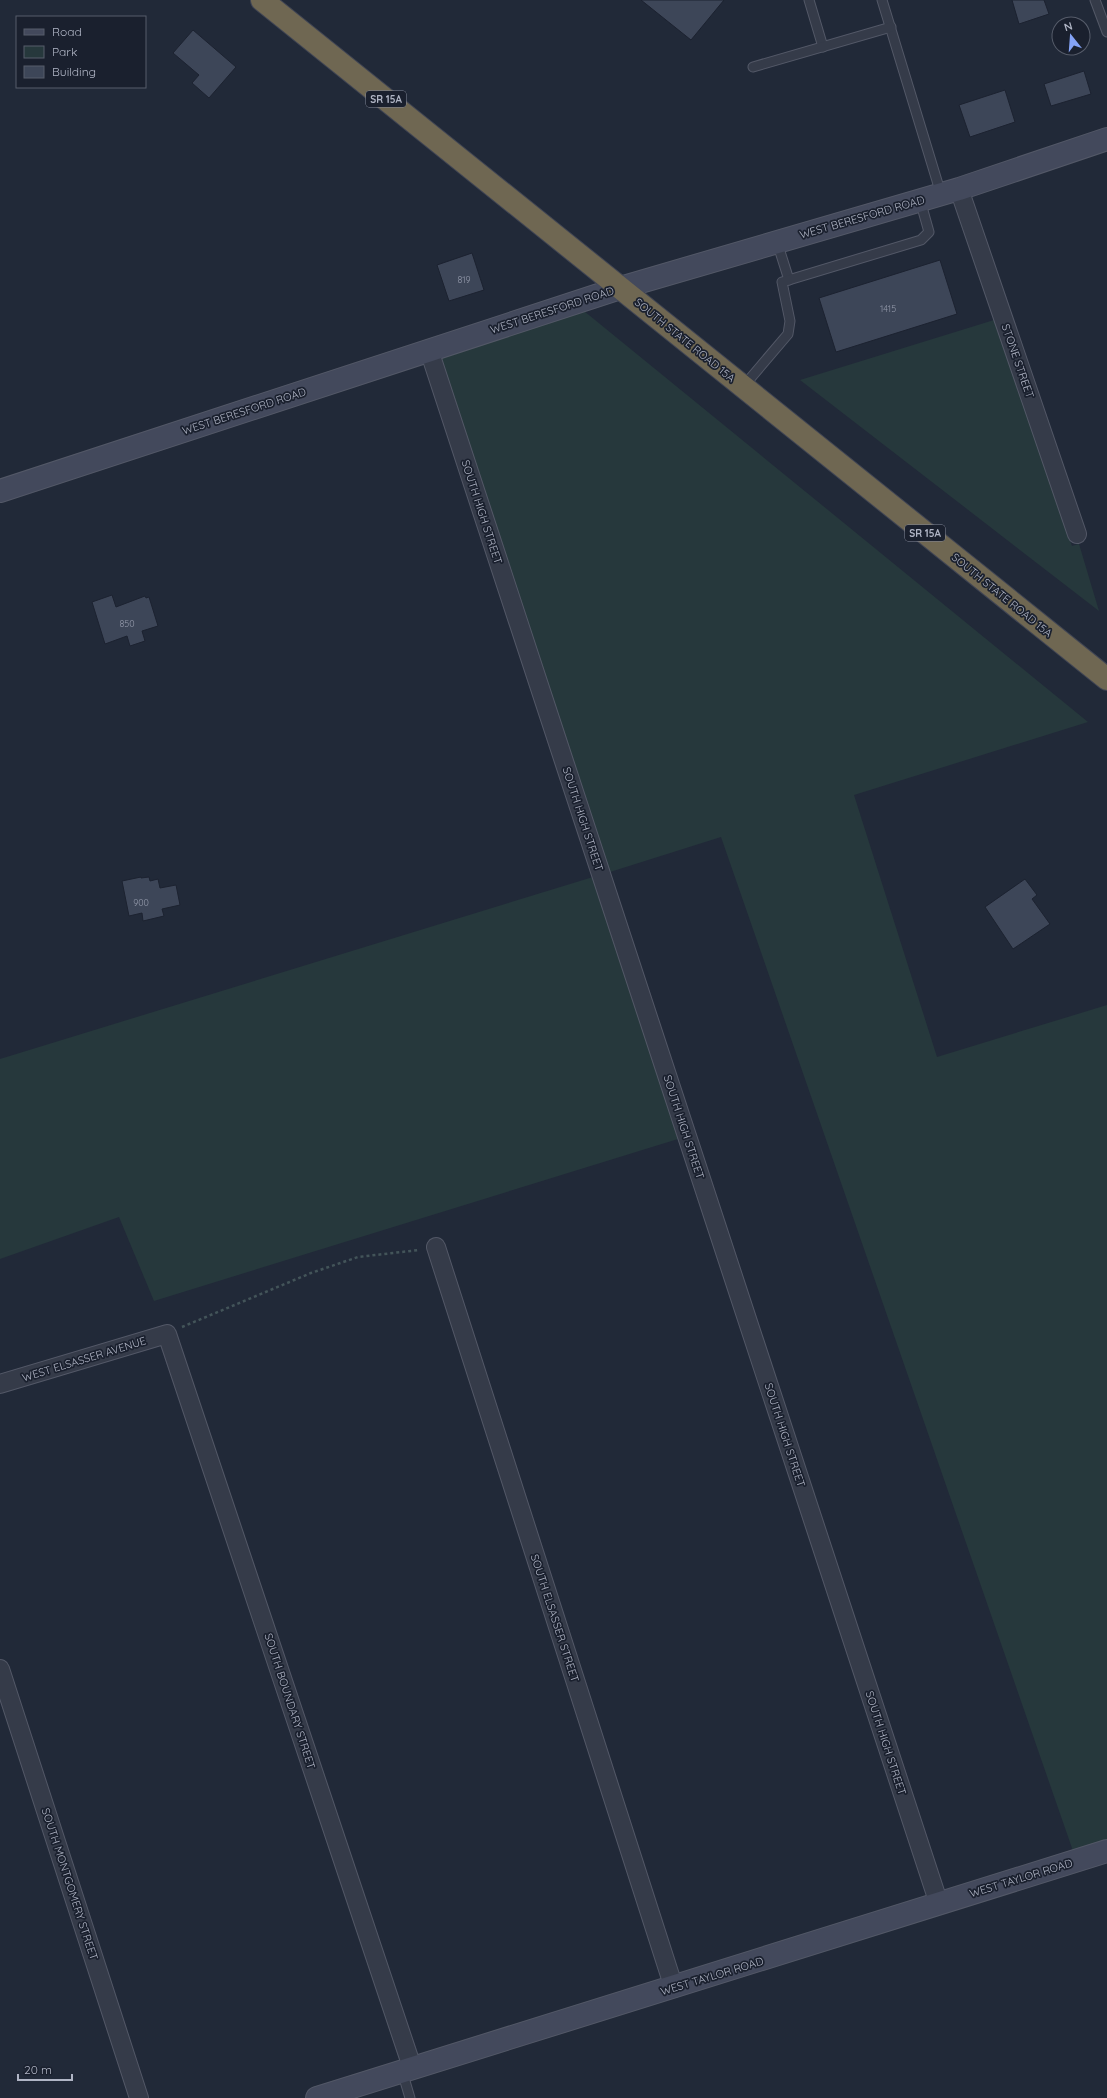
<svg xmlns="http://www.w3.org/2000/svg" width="1107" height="2098" viewBox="0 0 1107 2098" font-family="Quicksand,sans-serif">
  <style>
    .green { fill: #26383c }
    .building { fill: #3d4658; stroke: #1c2230 }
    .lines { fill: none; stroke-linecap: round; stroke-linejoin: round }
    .lane-casing { stroke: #535867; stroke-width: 11 }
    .street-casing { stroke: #535867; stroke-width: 20 }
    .secondary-casing { stroke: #535867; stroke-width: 24 }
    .highway-casing { stroke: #404554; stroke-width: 24 }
    .path { stroke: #435459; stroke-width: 2.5; stroke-dasharray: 3 3; stroke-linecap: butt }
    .lane { stroke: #353b49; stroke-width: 9 }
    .street { stroke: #353b49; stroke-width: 18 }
    .secondary { stroke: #43495c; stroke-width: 22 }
    .highway { stroke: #6f6752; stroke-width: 22 }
    .labels { text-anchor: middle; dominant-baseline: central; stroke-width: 3.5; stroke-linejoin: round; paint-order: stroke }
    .number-label { font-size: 9px; fill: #9399aa }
    .shield { fill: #1a202e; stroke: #838898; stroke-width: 1 }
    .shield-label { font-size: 10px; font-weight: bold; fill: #b0b5c5 }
    .street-label { font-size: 11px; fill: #b0b5c5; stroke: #1a202e }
  </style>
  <rect width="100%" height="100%" fill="#212938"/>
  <g class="green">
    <polygon points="584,311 1088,722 854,795 937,1057 1107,1005 1107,1841 1073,1851 721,837 610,872 440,357"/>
    <polygon points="994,320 1072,546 1079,544 1099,611 800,380"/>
    <polygon points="593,877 678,1139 154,1301 119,1217 0,1259 0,1059"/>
  </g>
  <g class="building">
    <polygon points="641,0 724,0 691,40"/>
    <polygon points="1012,0 1044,0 1049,14 1019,24"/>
    <polygon points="193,30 236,67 209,98 192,83 199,75 173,53"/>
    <polygon points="1084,71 1091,94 1051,106 1044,84"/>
    <polygon points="1005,90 1015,122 970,137 959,105"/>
    <polygon points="472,253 484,290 449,301 437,265"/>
    <polygon points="940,260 957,314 836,352 819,298"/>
    <polygon points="112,595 116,607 145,596 146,598 149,597 158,626 142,631 145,641 130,646 127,636 105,644 92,602"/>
    <polygon points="141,877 141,878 149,877 150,881 158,879 160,888 176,885 180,905 162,909 164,916 143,921 142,913 129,916 122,881"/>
    <polygon points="1025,879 1037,895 1032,899 1050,924 1013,949 985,907"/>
  </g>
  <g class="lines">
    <defs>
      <g id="lane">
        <polyline points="809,0 823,47"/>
        <polyline points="882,0 941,194"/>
        <polyline points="1095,0 1107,32"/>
        <polyline points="753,67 891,27"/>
        <polyline points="777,242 789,280"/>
        <polyline points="743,387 788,334 790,321 782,282 921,240 929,232 920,200"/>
        <polyline points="402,2071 410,2098"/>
      </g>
      <g id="street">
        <polyline points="959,189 1077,534"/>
        <polyline points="429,350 939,1904"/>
        <polyline points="436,1247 674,1988"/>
        <polyline points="0,1384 167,1334 412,2067"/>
        <polyline points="0,1669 139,2098"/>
      </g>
      <g id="secondary">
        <polyline points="0,491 620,288 959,189 1107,139"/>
        <polyline points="317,2098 1107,1851"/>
      </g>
      <polyline id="highway" points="262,0 1107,679"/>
    </defs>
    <use href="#lane" class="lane-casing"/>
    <use href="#street" class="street-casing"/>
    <use href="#secondary" class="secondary-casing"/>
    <use href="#highway" class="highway-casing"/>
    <polyline class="path" points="182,1327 311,1273 358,1257 419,1250"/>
    <use href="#lane" class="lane"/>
    <use href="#street" class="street"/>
    <use href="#secondary" class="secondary"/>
    <use href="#highway" class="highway"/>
  </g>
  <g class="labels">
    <g class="number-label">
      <text x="464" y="279">819</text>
      <text x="888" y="308">1415</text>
      <text x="127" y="623">850</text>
      <text x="141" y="902">900</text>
    </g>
    <g class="shield">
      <rect x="366" y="91" width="40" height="16" rx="3"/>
      <rect x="905" y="525" width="40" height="16" rx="3"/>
    </g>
    <g class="shield-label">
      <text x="386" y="99">SR 15A</text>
      <text x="925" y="533">SR 15A</text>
    </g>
    <g class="street-label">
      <text transform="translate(862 217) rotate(-16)">WEST BERESFORD ROAD</text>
      <text transform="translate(552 310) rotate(-18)">WEST BERESFORD ROAD</text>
      <text transform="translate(685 340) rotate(39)">SOUTH STATE ROAD 15A</text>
      <text transform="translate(1018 361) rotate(71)">STONE STREET</text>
      <text transform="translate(244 411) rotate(-18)">WEST BERESFORD ROAD</text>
      <text transform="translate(482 512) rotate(72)">SOUTH HIGH STREET</text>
      <text transform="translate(1002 595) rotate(39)">SOUTH STATE ROAD 15A</text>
      <text transform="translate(583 819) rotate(72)">SOUTH HIGH STREET</text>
      <text transform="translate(684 1127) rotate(72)">SOUTH HIGH STREET</text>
      <text transform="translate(84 1359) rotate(-17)">WEST ELSASSER AVENUE</text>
      <text transform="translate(785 1435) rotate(72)">SOUTH HIGH STREET</text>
      <text transform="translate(555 1618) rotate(72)">SOUTH ELSASSER STREET</text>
      <text transform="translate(290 1701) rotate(72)">SOUTH BOUNDARY STREET</text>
      <text transform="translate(886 1743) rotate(72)">SOUTH HIGH STREET</text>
      <text transform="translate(1021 1878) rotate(-17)">WEST TAYLOR ROAD</text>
      <text transform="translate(70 1884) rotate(72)">SOUTH MONTGOMERY STREET</text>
      <text transform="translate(712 1976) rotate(-17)">WEST TAYLOR ROAD</text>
    </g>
  </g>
  <rect x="16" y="16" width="130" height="72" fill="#1a202e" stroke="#565c6a"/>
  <rect x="24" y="29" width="20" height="6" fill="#43495c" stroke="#565c6a"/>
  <text x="52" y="36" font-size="12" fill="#b0b5c5">Road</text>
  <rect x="24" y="46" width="20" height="12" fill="#26383c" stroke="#565c6a"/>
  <text x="52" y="56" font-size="12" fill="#b0b5c5">Park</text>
  <rect x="24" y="66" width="20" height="12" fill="#3d4658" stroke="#565c6a"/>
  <text x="52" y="76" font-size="12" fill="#b0b5c5">Building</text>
  <g transform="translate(1071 36) rotate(343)"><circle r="19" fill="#1a202e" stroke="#565c6a"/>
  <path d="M0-3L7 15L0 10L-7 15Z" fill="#84a3f6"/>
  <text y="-6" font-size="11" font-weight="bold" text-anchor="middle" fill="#b0b5c5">N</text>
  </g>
  <path d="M18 2074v6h54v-6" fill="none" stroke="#b0b5c5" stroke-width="2"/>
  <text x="24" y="2074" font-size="12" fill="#b0b5c5" stroke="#1a202e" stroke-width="3" paint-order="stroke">20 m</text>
</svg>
